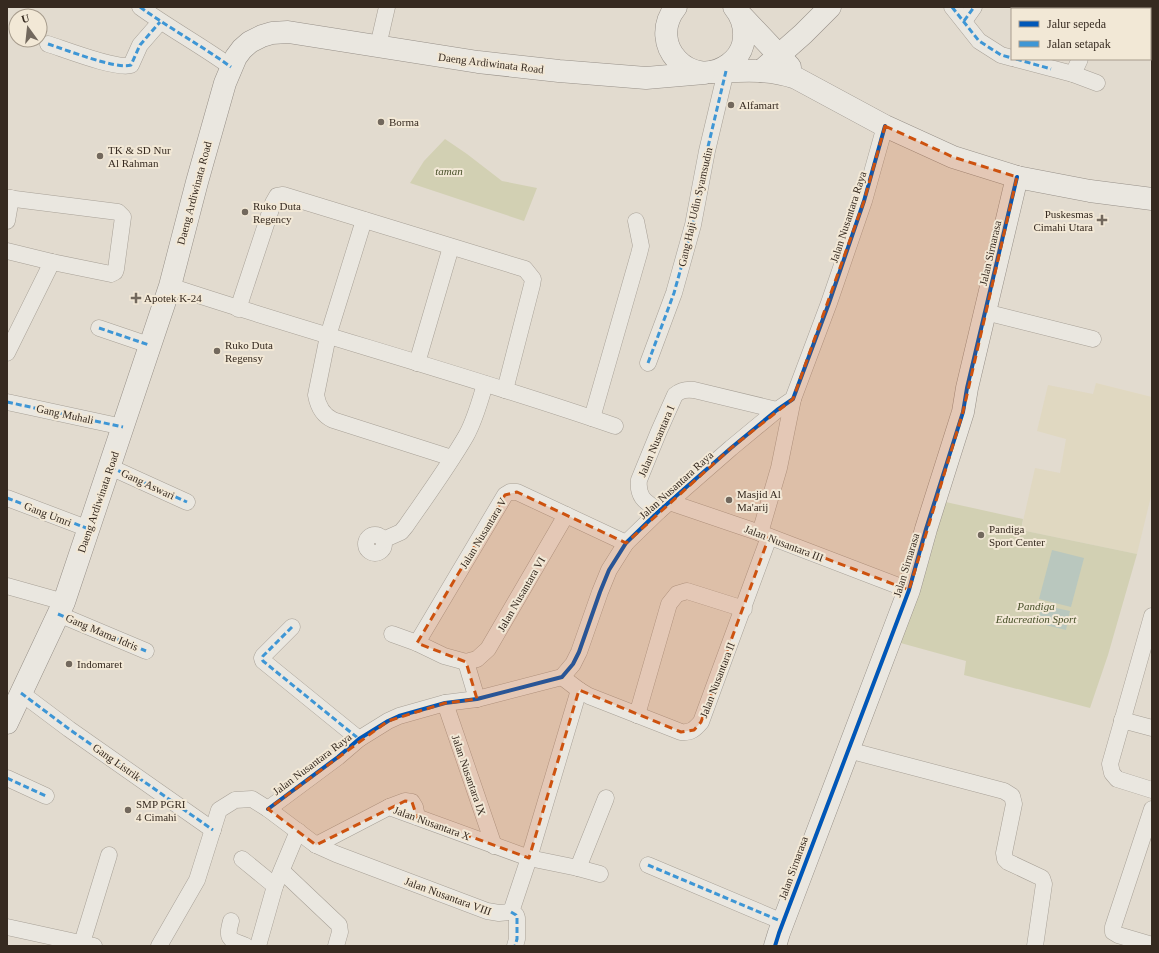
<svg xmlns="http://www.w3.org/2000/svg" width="1159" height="953" viewBox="0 0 1159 953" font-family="Georgia,serif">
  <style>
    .farmland { fill: #e0d8c1 }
    .green { fill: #d2d0b3 }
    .water { fill: #b9c7be }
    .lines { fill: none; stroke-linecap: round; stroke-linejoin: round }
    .street-casing { stroke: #a8a197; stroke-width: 17 }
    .secondary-casing { stroke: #979088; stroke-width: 23 }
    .street { stroke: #eae7e0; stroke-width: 16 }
    .secondary { stroke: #eae7e0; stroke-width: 22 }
    .quiet { stroke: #3e96d5; stroke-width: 3; stroke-dasharray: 6 3; stroke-linecap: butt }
    .cycleway-casing { stroke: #f2e8d6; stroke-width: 6 }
    .cycleway { stroke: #0057b8; stroke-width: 4 }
    .marked { fill: #cd520f; fill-opacity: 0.2; stroke: #cd520f; stroke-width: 3; stroke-dasharray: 8 5; stroke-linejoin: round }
    .poi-dot { fill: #72685d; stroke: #f2e8d6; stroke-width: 1.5 }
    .labels { text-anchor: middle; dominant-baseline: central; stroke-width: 4; stroke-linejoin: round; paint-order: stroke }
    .street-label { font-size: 11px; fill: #362a20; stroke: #f2e8d6 }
    .poi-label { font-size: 11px; fill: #362a20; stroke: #f2e8d6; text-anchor: start }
    .park-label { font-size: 11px; font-style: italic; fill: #485029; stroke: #f2e8d6 }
  </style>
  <rect width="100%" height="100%" fill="#e2dbcf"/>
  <polygon class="farmland" points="1096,383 1152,397 1152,492 1137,554 1021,530 1035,468 1060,473 1066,439 1037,431 1048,385 1093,394"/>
  <g class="green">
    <polygon points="445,139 467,154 502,181 537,188 524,221 410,183 424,161"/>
    <polygon points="941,501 1023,519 1021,530 1137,554 1108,655 1090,708 964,675 966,661 897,642"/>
  </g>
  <g class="water">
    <polygon points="1052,550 1084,558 1071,607 1039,599"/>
    <polygon points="1042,605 1070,611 1066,630 1037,623"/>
  </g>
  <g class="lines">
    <defs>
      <g id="street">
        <path d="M 140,7 C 169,28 202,46 231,67"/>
        <polyline points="952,7 979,41 1001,55 1012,58"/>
        <polyline points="1092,7 1097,9"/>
        <polyline points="964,21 974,7"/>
        <path d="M 48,44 C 64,49 117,70 131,65 L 140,45 L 160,22"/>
        <polyline points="378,46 387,7"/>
        <polyline points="1016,59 1073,74 1097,83"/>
        <polyline points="1073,74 1080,59"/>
        <polyline points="7,198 118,212 123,217 116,269 115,272 111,274 52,262 7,251"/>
        <path d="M 364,220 L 328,336 L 316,395 C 318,406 322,415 333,420 L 452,458"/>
        <polyline points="7,221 11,198"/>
        <path d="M 170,286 C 318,335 468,375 615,426"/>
        <polyline points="238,309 273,203 277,196 283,195 525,269 533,279 532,285 505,390"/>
        <polyline points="985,312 1093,339"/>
        <polyline points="99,328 149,345"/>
        <polyline points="7,353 52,262"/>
        <polyline points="417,363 451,247"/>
        <polyline points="648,363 674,293 693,225 707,151 726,71"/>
        <polyline points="7,402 123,427"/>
        <polyline points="592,418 639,254 641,246 636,221"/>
        <polyline points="110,467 187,502"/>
        <polyline points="7,498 89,529"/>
        <polyline points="669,502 760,533 909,590"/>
        <path d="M 659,511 C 646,502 637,498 639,480 L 659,431 L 675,395 C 681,390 686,389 694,390 L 777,410"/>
        <polyline points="760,533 779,468 793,399"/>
        <circle cx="375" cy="544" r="9"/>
        <path d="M 383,540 L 401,532 L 406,526 C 426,497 448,467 466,436 C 475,420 480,401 485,384"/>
        <polyline points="7,586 64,602"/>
        <polyline points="58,614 146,651"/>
        <polyline points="1152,616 1110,764 1112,773 1117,779 1152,790"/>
        <polyline points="292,627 263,656 262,658 263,661 359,739"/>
        <polyline points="392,634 417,643 444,656 466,662"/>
        <polyline points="417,643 505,495 510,492 517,492 626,543"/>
        <polyline points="466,662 477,659 488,649 566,515"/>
        <polyline points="466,662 477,699"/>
        <path d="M 562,677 L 579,690 L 589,696 L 681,732 C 691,733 695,729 701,722 L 769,537"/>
        <polyline points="21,693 69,729 213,830"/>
        <polyline points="445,703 494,846"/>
        <polyline points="637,715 669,604 677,594 687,591 744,609"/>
        <polyline points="1122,720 1152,728"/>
        <polyline points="848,750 1004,791 1012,796 1014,804 1004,853 1005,859 1008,862 1042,878 1044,884 1035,946"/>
        <polyline points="7,778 46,796"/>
        <polyline points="389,807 405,801 412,802 415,807 417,817"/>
        <polyline points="268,809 338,757 359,739 388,721 399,716 445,703 477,699 562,677 573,664 579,652 600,592 609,570 626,543 659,511 731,448 777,410 793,399 829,303 864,201 885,126"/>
        <polyline points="1152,809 1113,927 1113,932 1118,935 1152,945"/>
        <polyline points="316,845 389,807 529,858 578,868 600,874"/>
        <polyline points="242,859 275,886"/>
        <polyline points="648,865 783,922"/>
        <polyline points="578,868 606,798"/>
        <polyline points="282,871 339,925 340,932 336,946"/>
        <polyline points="511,912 529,858 579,690"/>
        <polyline points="511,912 516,915 517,918 517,939 515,946"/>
        <path d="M 231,921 C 226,940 229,939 246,946"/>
        <polyline points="7,927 94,946"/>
        <polyline points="82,943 109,855"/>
        <polyline points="159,946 197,880 219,810 235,800 252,799 268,809 316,845 336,854 487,911 499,913 511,912"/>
        <polyline points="258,946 275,886 298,831"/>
      </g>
      <g id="secondary">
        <path d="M 676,7 C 646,44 691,92 729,64 C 736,59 741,52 743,44 C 746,30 743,18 734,7"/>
        <polyline points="739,13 790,67"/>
        <polyline points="761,71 803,34 830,7"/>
        <path d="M 712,72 C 741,71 768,68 796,78 L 885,126 L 953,157 L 1017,177 L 1090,191 L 1152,199"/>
        <polyline points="7,723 64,602 170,286 197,182 225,83 236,57 242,49 250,42 262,36 272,33 288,32 478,62 559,71 646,78 704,73"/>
        <polyline points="775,946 779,933 909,590 926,529 963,412 967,388 1017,177"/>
      </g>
    </defs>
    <use href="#street" class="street-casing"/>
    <use href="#secondary" class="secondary-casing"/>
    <use href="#street" class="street"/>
    <use href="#secondary" class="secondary"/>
    <g class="quiet">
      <path d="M 140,7 C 169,28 202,46 231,67"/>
      <polyline points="952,7 979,41 1001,55 1012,58"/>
      <polyline points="964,21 974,7"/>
      <path d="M 48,44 C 64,49 117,70 131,65 L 140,45 L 160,22"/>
      <polyline points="1016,59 1051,69"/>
      <polyline points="99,328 149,345"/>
      <polyline points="648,363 674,293 693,225 707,151 726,71"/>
      <polyline points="7,402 123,427"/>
      <polyline points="110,467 187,502"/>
      <polyline points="7,498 89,529"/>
      <polyline points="58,614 146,651"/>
      <polyline points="292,627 263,656 262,658 263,661 359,739"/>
      <polyline points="21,693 69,729 213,830"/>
      <polyline points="7,778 46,796"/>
      <polyline points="648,865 783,922"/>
      <polyline points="511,912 516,915 517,918 517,939 515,946"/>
    </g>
    <defs>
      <g id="cycleway">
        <polyline points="268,809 338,757 359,739 388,721 399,716 445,703 477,699 562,677 573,664 579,652 600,592 609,570 626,543 659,511 731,448 777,410 793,399 829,303 864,201 885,126"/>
        <polyline points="775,946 779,933 909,590 926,529 963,412 967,388 1017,177"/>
      </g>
    </defs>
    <use href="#cycleway" class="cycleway-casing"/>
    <use href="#cycleway" class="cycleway"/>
  </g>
  <path class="marked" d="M 885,126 L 953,157 L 1017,177 L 963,412 L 909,590 L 769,537 L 701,722 L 694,730 L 681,732 L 579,690 L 529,858 L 417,817 L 412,802 L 405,801 L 316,845 L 268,809 L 388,721 L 445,703 L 477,699 L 466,662 L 417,643 L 505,495 L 517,492 L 626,543 L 731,448 L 793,399 L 864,201 Z"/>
  <g class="poi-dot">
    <circle cx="731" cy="105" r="4"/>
    <circle cx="381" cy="122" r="4"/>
    <circle cx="100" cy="156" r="4"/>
    <circle cx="245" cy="212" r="4"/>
    <path d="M1100 214h4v4h4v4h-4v4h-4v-4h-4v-4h4z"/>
    <path d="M134 292h4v4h4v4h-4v4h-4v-4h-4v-4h4z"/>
    <circle cx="217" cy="351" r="4"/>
    <circle cx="729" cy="500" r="4"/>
    <circle cx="981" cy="535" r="4"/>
    <circle cx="69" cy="664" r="4"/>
    <circle cx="128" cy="810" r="4"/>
  </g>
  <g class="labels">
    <g class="street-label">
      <text transform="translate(491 63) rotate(7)">Daeng Ardiwinata Road</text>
      <text transform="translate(194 193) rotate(-75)">Daeng Ardiwinata Road</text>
      <text transform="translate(695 207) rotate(-77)">Gang Haji Udin Syamsudin</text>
      <text transform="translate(848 217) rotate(-72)">Jalan Nusantara Raya</text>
      <text transform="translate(990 253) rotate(-77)">Jalan Sirnarasa</text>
      <text transform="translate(65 414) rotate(12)">Gang Muhali</text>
      <text transform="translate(656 441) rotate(-67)">Jalan Nusantara I</text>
      <text transform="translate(148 484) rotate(25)">Gang Aswari</text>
      <text transform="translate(676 485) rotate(-42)">Jalan Nusantara Raya</text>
      <text transform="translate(98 502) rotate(-71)">Daeng Ardiwinata Road</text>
      <text transform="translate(48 514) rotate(21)">Gang Umri</text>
      <text transform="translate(483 533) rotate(-59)">Jalan Nusantara V</text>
      <text transform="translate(784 543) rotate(21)">Jalan Nusantara III</text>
      <text transform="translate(906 565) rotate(-73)">Jalan Sirnarasa</text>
      <text transform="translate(521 594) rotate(-60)">Jalan Nusantara VI</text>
      <text transform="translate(102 632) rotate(23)">Gang Mama Idris</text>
      <text transform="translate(717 680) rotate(-69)">Jalan Nusantara II</text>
      <text transform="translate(117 762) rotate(35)">Gang Listrik</text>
      <text transform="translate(312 764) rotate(-37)">Jalan Nusantara Raya</text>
      <text transform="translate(469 775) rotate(71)">Jalan Nusantara IX</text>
      <text transform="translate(432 823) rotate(20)">Jalan Nusantara X</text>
      <text transform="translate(793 868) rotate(-70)">Jalan Sirnarasa</text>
      <text transform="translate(448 896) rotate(20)">Jalan Nusantara VIII</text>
    </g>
    <g class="poi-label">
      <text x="739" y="105">Alfamart</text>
      <text x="389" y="122">Borma</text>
      <text x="108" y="150">TK &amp; SD Nur<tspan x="108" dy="13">Al Rahman</tspan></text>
      <text x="253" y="206">Ruko Duta<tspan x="253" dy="13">Regency</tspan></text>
      <text x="1093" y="214" text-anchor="end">Puskesmas<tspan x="1093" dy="13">Cimahi Utara</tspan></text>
      <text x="144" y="298">Apotek K-24</text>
      <text x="225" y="345">Ruko Duta<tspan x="225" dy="13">Regensy</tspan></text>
      <text x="737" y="494">Masjid Al<tspan x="737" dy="13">Ma'arij</tspan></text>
      <text x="989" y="529">Pandiga<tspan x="989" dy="13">Sport Center</tspan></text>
      <text x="77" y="664">Indomaret</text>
      <text x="136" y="804">SMP PGRI<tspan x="136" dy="13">4 Cimahi</tspan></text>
    </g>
    <g class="park-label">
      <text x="449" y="171">taman</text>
      <text x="1036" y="606">Pandiga<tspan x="1036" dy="13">Educreation Sport</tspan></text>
    </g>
  </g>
  <rect width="1159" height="953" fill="none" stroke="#362a20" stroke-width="16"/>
  <rect x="1011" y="8" width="140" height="52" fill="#f2e8d6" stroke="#a79c8d"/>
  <rect x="1019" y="21" width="20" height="6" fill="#0057b8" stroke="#a79c8d"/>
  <text x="1047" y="28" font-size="12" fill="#362a20">Jalur sepeda</text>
  <rect x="1019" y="41" width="20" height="6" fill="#3e96d5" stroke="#a79c8d"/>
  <text x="1047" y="48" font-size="12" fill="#362a20">Jalan setapak</text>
  <g transform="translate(28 28) rotate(345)"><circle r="19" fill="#f2e8d6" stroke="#a79c8d"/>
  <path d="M0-3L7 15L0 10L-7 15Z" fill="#72685d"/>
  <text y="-6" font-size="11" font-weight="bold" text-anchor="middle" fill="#362a20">U</text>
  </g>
</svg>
